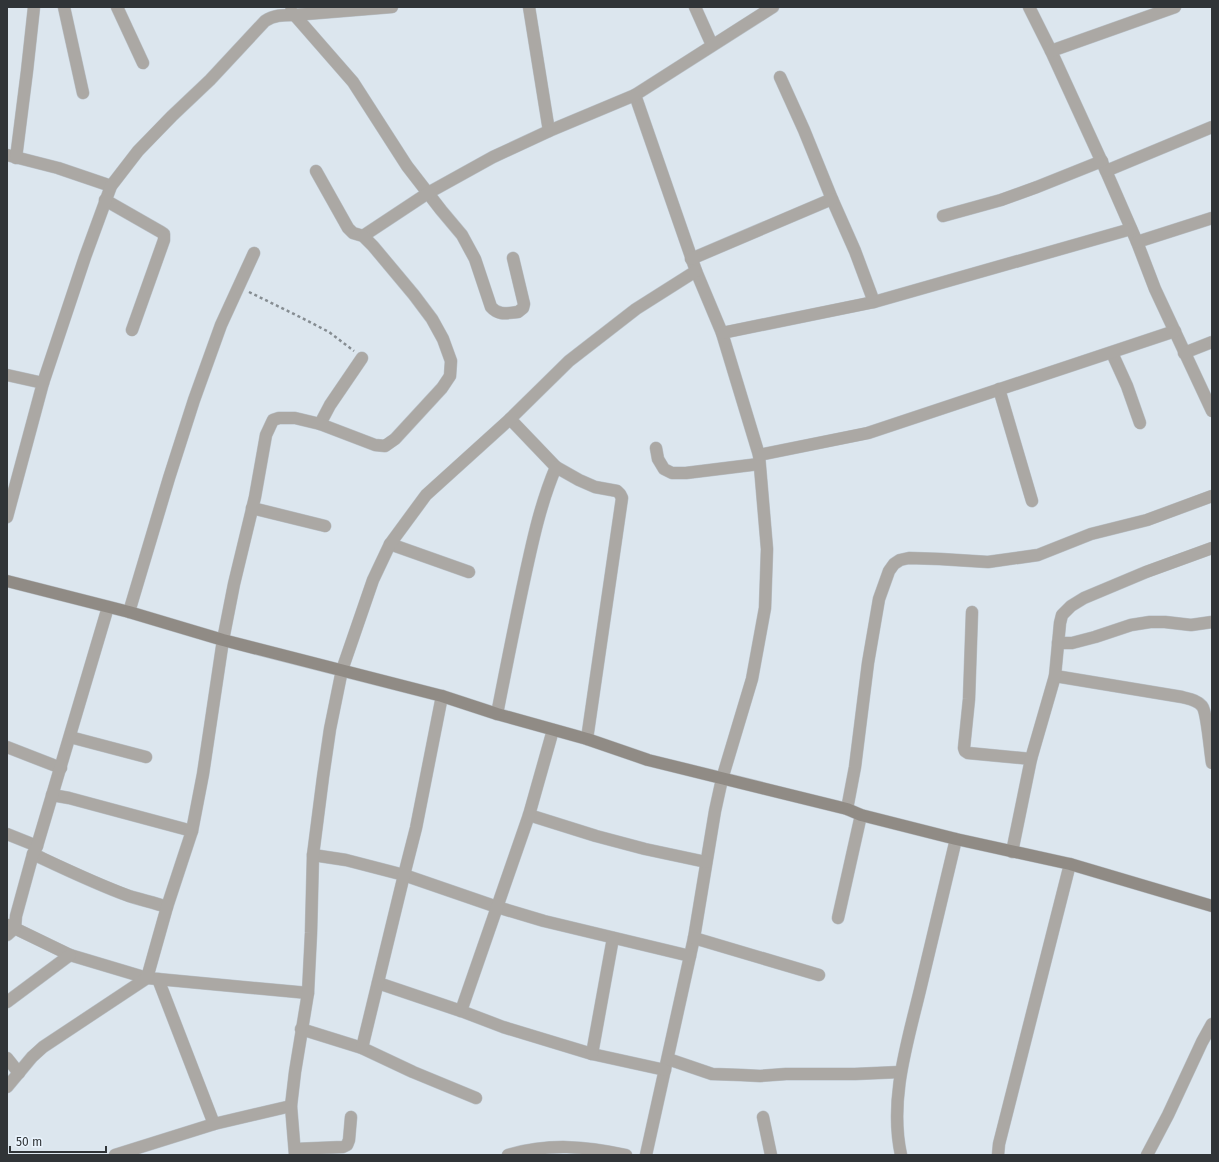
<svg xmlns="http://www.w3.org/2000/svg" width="1219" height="1162" viewBox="0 0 1219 1162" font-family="'Fira Sans',sans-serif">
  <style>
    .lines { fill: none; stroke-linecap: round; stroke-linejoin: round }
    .street-casing { stroke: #bac2c9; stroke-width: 13 }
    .secondary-casing { stroke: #bac2c9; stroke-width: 13 }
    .path { stroke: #868d92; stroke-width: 2.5; stroke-dasharray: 3 3; stroke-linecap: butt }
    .street { stroke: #aba8a4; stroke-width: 12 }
    .secondary { stroke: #908b85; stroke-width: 12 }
  </style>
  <rect width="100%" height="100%" fill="#dce6ee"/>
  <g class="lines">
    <defs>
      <g id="street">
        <polyline points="64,7 83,93"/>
        <polyline points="117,7 143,63"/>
        <polyline points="529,7 549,131"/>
        <polyline points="695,7 712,45"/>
        <polyline points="1029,7 1051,51 1106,171 1137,242 1155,289 1212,411"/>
        <path d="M 291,11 L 353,82 L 407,166 L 441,210 L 462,235 L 475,259 L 491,307 C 499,316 507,313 518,312 L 523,308 L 524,304 L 513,258"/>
        <polyline points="1051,51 1175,7"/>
        <polyline points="780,77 804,130 832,199 855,251 874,302"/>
        <polyline points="635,95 696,271 722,333 759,455 767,549 765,608 752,679 722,779 715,811 694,938 646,1155"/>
        <polyline points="7,155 58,168 111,186"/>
        <polyline points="16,158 27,71 34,7"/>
        <polyline points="1106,171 1212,127"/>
        <polyline points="105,200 161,232 164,234 164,240 132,330"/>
        <polyline points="943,216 1001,200 1037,187 1102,161"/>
        <polyline points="363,236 428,193 493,157 549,131 635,95 773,7"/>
        <polyline points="1137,242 1212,218"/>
        <polyline points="691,259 832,199"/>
        <polyline points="722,333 874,302 1131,229"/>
        <polyline points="1112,353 1127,386 1140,423"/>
        <polyline points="1184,353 1212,342"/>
        <polyline points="7,375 43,383"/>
        <polyline points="999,389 1032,501"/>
        <polyline points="510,419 556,467"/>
        <polyline points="320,424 330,405 362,358"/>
        <polyline points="656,448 658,459 664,469 672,473 686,473 759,464"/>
        <polyline points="759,455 868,433 1175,331"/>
        <polyline points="252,508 325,526"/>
        <path d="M 7,517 L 43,383 L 85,257 L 111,186 L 138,151 L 172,116 L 210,80 L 265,21 C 274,15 282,15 294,15 L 392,7"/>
        <polyline points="390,544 469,572"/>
        <polyline points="129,612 169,478 194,400 221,325 254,253"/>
        <polyline points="972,612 969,699 964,748 965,751 968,753 1031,759"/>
        <polyline points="1058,643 1072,643 1095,637 1131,625 1150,622 1165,622 1191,625 1212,622"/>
        <path d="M 1055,676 L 1182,697 C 1189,699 1197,700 1202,706 C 1207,712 1210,752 1212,763"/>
        <path d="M 497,714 C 506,668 515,622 525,576 C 533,539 541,502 556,467 L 579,480 L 595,487 L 617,491 L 620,494 L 622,498 L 587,739"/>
        <polyline points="70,737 146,757"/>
        <polyline points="7,747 61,768"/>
        <polyline points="52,795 69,798 192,831"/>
        <polyline points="847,809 855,767 868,663 879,599 889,571 894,564 900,560 909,558 940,559 988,562 1038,555 1091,534 1147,520 1212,496"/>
        <polyline points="529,815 596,836 645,849 706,862"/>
        <polyline points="7,834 37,846"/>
        <polyline points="1012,852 1031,759 1055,676 1060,623 1062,615 1071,606 1084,598 1146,572 1212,548"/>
        <path d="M 33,854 C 65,869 96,884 129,896 C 142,900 155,903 167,907"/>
        <polyline points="313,855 346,860 404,875 497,907 544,921 690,956"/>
        <polyline points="838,918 861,815"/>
        <polyline points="8,925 70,955 147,978 308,993"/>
        <polyline points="7,935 15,928 16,916 33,854 37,846 108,607"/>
        <polyline points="694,938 819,975"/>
        <polyline points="158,979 214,1124"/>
        <polyline points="378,983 461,1011 503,1027 592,1054 665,1070"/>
        <polyline points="7,1002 70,955"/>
        <polyline points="461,1011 529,815 553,730"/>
        <polyline points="301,1029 362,1048 413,1072 476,1098"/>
        <polyline points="362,1048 404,875 416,828 442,696"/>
        <polyline points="592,1054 613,938"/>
        <polyline points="7,1058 19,1073"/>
        <polyline points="668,1059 712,1074 741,1075 760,1076 786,1074 855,1074 900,1072"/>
        <polyline points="7,1087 32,1057 43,1047 147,978 167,907 192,831 203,774 223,640 234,584 255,497 266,435 273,420 279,418 295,418 320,424 375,445 385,446 395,439 442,388 450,376 451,361 443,339 432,319 414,295 373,246 363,236 353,233 348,228 316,171"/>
        <polyline points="763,1117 771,1155"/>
        <polyline points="295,1149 343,1147 347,1145 349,1140 351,1117"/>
        <polyline points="115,1155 214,1124 291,1106"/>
        <polyline points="295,1155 291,1106 295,1072 308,993 311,933 313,855 323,777 330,729 342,670 373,580 390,544 426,495 510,419 569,361 636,309 696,271"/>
        <path d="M 508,1155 C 549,1143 585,1146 626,1155"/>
        <path d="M 901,1155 C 889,1100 907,1044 920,990 C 932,940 944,889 956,839"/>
        <polyline points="998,1155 999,1144 1070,864"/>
        <polyline points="1147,1155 1168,1115 1202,1042 1212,1024"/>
      </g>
      <polyline id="secondary" points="7,581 129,612 223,640 442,696 497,714 587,739 648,760 847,809 861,815 956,839 1070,864 1212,906"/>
    </defs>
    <use href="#street" class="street-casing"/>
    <use href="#secondary" class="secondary-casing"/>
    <polyline class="path" points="249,292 300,317 329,332 354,351"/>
    <use href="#street" class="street"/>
    <use href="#secondary" class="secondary"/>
  </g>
  <rect width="1219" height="1162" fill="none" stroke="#303437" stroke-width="16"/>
  <path d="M10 1146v6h96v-6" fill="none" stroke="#303437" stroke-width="2"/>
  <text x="16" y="1146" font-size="12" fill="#303437" stroke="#e9f3fc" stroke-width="3" paint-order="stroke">50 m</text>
</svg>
